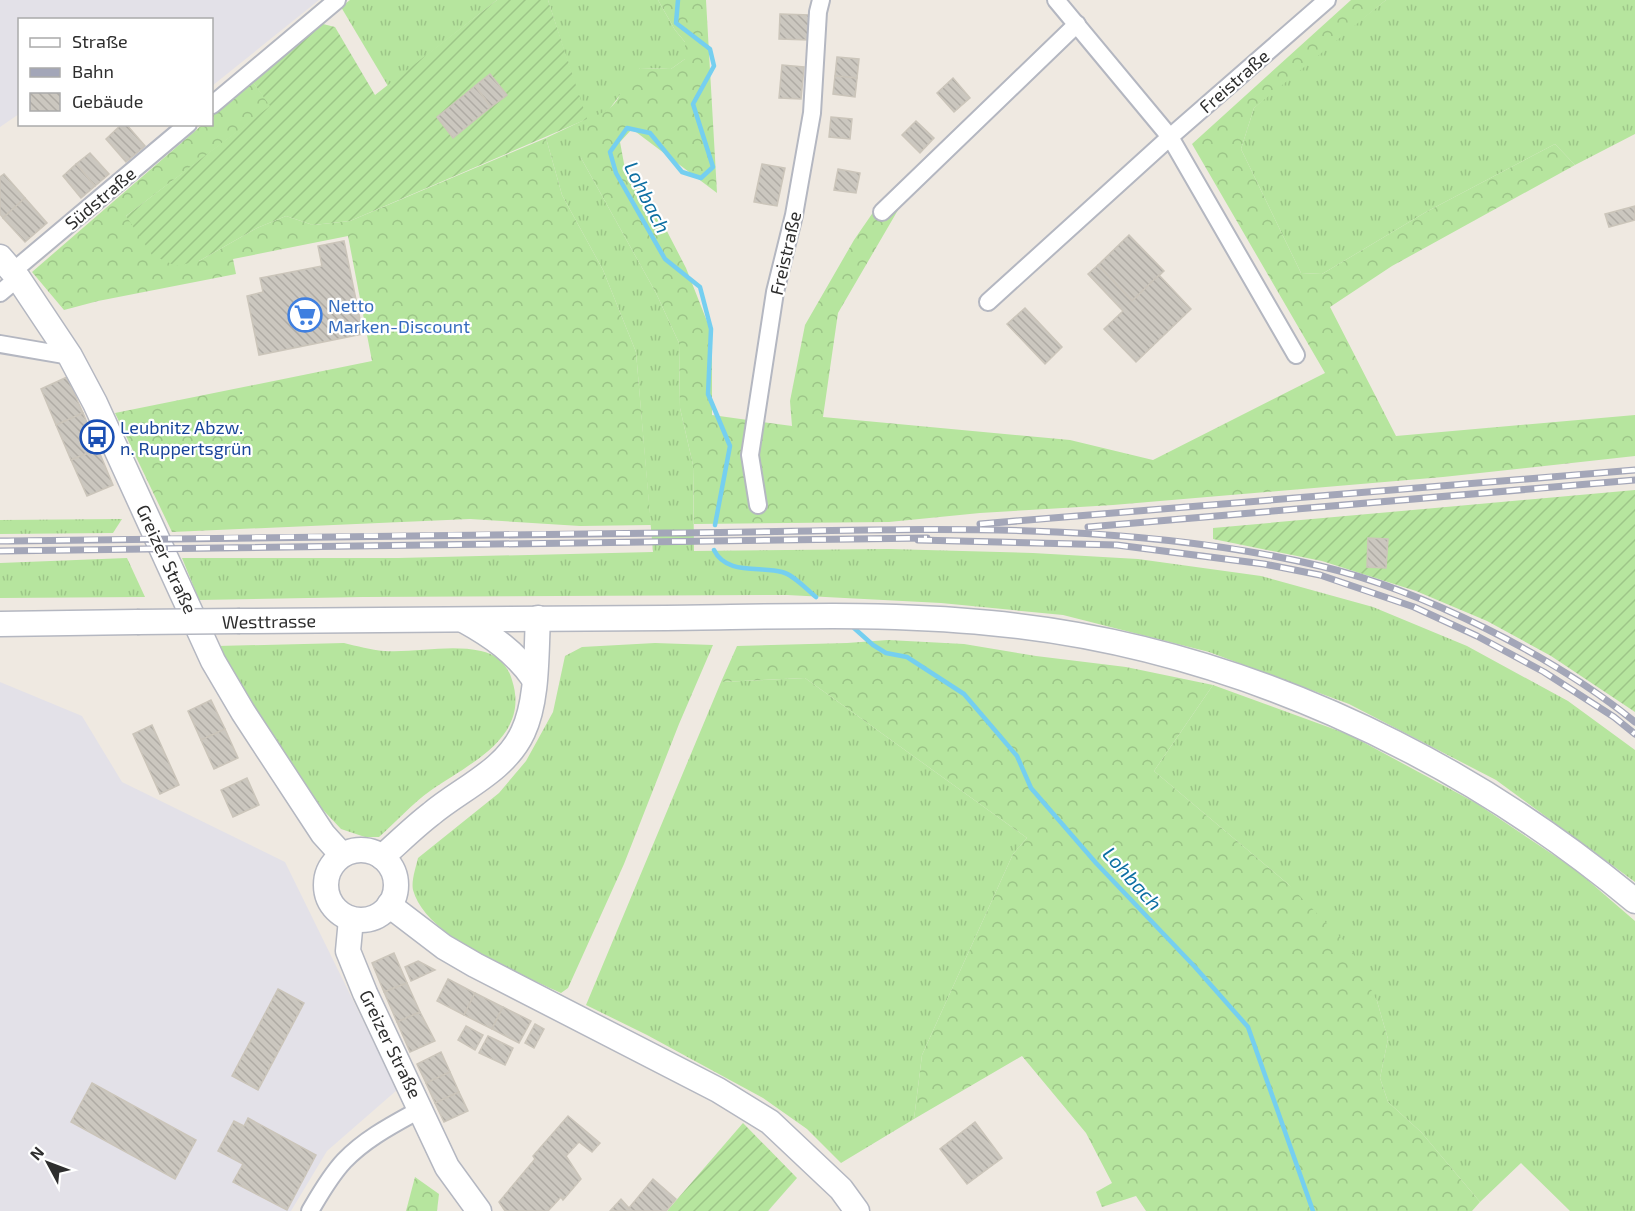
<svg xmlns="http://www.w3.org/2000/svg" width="1635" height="1211" viewBox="0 0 1635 1211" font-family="'Exo 2',sans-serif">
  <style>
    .industrial { fill: #e3e1e8 }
    .grass { fill: url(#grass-tufts) }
    .forest { fill: url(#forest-crowns) }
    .garden { fill: url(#garden-furrows) }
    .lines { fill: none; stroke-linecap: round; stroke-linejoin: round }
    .stream { stroke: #75cff0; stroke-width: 4.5 }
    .building { fill: url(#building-back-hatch); stroke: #cbc5ba; stroke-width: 1.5 }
    .street-casing { stroke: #b4b7c1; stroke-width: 20 }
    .secondary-casing { stroke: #b4b7c1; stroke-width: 27 }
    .street { stroke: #fff; stroke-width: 16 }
    .secondary { stroke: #fff; stroke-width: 24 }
    .rail-casing { stroke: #a3a6b8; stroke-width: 7 }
    .rail { stroke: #fff; stroke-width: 4.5; stroke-dasharray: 14; stroke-linecap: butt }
    .secondary-bridge-casing { stroke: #b4b7c1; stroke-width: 27; stroke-linecap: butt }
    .secondary-bridge { stroke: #fff; stroke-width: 24 }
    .labels { text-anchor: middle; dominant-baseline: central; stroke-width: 4.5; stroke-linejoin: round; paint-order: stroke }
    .street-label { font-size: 18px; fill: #2e2e2e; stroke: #fff }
    .shop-label { font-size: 18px; fill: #366cbe; stroke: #fff; text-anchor: start }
    .transit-label { font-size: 18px; fill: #164399; stroke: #fff; text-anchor: start }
    .water-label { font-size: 20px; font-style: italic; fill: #0d6fa3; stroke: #fff }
  </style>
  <defs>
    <pattern id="grass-tufts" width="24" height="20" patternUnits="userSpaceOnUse" patternTransform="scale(1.5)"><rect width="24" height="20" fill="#b6e59e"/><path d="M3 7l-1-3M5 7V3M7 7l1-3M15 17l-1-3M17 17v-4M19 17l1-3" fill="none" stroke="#9dc588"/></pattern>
    <pattern id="forest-crowns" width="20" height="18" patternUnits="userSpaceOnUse" patternTransform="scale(1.5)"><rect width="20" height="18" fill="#b6e59e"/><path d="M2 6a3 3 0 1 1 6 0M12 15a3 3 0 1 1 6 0" fill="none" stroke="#9dc588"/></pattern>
    <pattern id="garden-furrows" width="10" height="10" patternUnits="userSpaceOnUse" patternTransform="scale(1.5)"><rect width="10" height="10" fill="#b6e59e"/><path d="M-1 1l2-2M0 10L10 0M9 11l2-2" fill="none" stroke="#9dc588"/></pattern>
    <pattern id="building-back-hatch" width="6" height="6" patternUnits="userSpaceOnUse" patternTransform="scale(1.5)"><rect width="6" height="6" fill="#cbc7bf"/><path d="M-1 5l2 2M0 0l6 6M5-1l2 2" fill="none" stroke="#afaba4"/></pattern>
  </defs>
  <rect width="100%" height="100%" fill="#efe9e1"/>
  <g class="industrial">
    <polygon points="0,0 319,0 212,86 212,20 20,20 19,114 0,127"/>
    <polygon points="0,682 82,716 122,782 285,862 397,1090 327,1151 291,1211 0,1211"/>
  </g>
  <g class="grass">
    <polygon points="350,0 497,0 388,86 341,7"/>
    <polygon points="548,0 658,0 675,30 685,42 685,59 671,69 640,68 608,111 581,158 656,293 679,343 680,408 693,465 694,551 889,549 1033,553 1138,559 1261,576 1373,607 1467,646 1568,701 1635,750 1635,882 1496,780 1349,704 1209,652 1063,615 941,603 787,595 363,597 199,600 182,558 398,558 653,552 636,352 603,270 562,195 546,138 586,119"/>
    <polygon points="1386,0 1635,0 1635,134 1575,165 1555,144 1426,212 1322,274 1301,273 1241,149 1254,108 1291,75"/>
    <polygon points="122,519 113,533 0,534 0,520"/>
    <polygon points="127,558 145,597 0,598 0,563"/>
    <path d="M 344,643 C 357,646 371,650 384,651 C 416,653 449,644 481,651 C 496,654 508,665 512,680 C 531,738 468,764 430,791 C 412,804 396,822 379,837 L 365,837 L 341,829 L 309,795 L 261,724 L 217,646 Z"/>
    <path d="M 655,643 L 713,645 L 679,724 L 624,864 L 568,988 L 561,993 C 519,973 426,938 413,890 C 411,881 416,867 418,858 L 499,793 L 526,761 L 553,712 L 565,656 L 582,647 Z"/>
    <polygon points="805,678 1027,838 1013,854 922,1055 914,1119 841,1163 807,1129 763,1098 647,1035 586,1005 721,682"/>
    <polygon points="1213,685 1350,735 1476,803 1576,870 1635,921 1635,1211 1570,1211 1521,1163 1480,1202 1421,1132 1388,1102 1380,1078 1388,1039 1377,1001 1288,884 1154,771"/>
  </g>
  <g class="forest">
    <path d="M 658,0 L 706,0 L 717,193 L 632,129 L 620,142 L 625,169 L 655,208 L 686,268 L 712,334 L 712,415 L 792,426 L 790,401 L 805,325 L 854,240 L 874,211 L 898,210 L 838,313 L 823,417 L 1070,440 L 1153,460 L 1325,373 L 1192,144 L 1351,0 L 1386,0 L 1254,108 L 1241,149 L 1301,273 L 1322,274 L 1426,212 L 1555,144 L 1575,165 L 1392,266 L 1330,307 L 1396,436 L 1635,415 L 1635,456 L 1443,477 L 1113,505 L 980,513 L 889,522 L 694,524 L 693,465 L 680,408 L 679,343 L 656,293 L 581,158 L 587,119 C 610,111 619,105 625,79 L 640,68 L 671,69 L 685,59 L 685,42 L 675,30 Z"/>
    <polygon points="252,81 271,106 126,216 199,261 257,228 286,216 313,225 350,221 546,138 562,195 603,270 636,352 651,525 580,526 470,519 172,532 115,413 372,361 348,236 233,259 236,274 98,301 64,310 32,272 202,125 212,124 212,116"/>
    <polygon points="888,640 964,644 1036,656 1126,667 1213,685 1154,771 1288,884 1349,946 1377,1001 1388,1039 1380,1078 1388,1102 1421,1132 1480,1202 1472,1211 1146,1211 1136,1196 1102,1207 1096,1192 1112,1183 1086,1133 1022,1056 914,1119 922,1055 1013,854 1027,838 805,678 721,682 737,646 847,643"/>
    <polygon points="415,1177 439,1194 437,1211 406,1211"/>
  </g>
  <g class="garden">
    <polygon points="497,0 548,0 587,119 350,221 313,225 286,216 257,228 199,261 176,266 152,255 126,216 270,106 252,81 323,24 335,27 375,95"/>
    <polygon points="1635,490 1635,712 1551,656 1487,621 1416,591 1322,561 1213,539 1213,528"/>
    <polygon points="743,1123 797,1178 768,1211 667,1211"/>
  </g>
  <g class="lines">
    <g class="stream">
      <polyline points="678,0 676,23 710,49 714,66 693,104 713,167 701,178 682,172 650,133 627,128 610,152 616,173 665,259 700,287 711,329 708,394 730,446 715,525"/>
      <path d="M 714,550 C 726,575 760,566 782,572 C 794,575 806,589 816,597"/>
      <polyline points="854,628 873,645 886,653 907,657 964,694 1017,756 1031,788 1096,863 1195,967 1248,1027 1313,1211"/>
    </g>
  </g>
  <g class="building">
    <polygon points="780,14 810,15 809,40 779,39"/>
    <polygon points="837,57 859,59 857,78 835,76"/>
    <polygon points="782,65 804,67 801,99 779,98"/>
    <polygon points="490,74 507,95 491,107 475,86"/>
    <polygon points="835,76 857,78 855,97 833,94"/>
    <polygon points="953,78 970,98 954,112 937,93"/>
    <polygon points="475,86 491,107 453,138 437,117"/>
    <polygon points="831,117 852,119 850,139 829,137"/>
    <polygon points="916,121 934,138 920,153 902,135"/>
    <polygon points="122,124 126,124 145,146 126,162 106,139"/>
    <polygon points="90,153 109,174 95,186 76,164"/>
    <polygon points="76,164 95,186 81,198 63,176"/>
    <polygon points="762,164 785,168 777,206 754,202"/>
    <polygon points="838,169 860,173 856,193 834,190"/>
    <polygon points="4,174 25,198 3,218 0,214 0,177"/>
    <polygon points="25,198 47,223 25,242 3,218"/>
    <polygon points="1635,206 1635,220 1609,227 1605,214"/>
    <polygon points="1129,235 1164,271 1132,301 1098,265"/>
    <polygon points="344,241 363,334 259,355 247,296 263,292 260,278 322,266 318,246"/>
    <polygon points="1098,265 1132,301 1159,275 1191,309 1136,362 1104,329 1123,311 1088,274"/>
    <polygon points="1025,308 1062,347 1045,364 1007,324"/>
    <polygon points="67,377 83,413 56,425 41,389"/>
    <polygon points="83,413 98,449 71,460 56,425"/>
    <polygon points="98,449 113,485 87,496 71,460"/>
    <polygon points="1368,538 1388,539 1386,568 1367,567"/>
    <polygon points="211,700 225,729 201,740 188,711"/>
    <polygon points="152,725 179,785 160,794 133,734"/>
    <polygon points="225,729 238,758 214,769 201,740"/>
    <polygon points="247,778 259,805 233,817 221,790"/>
    <polygon points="394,953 407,983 384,992 372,963"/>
    <polygon points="418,961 435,970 411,981 405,967"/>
    <polygon points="448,979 475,993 464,1015 437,1001"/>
    <polygon points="407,983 420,1012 397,1022 384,992"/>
    <polygon points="278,989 304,1003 258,1090 232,1076"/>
    <polygon points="475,993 503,1007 492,1029 464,1015"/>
    <polygon points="503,1007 531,1021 519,1043 492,1029"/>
    <polygon points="420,1012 435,1041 410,1052 397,1022"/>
    <polygon points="535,1024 544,1029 534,1048 525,1043"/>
    <polygon points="466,1026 483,1035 475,1050 458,1040"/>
    <polygon points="488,1036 513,1048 505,1065 479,1053"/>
    <polygon points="441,1052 450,1072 426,1083 417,1064"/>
    <polygon points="450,1072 459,1092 435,1103 426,1083"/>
    <polygon points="92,1083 196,1140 175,1179 71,1122"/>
    <polygon points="459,1092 468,1111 444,1122 435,1103"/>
    <polygon points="568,1116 600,1143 592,1152 579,1142 566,1156 581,1179 563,1200 561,1197 548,1211 505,1211 499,1202 535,1159 533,1156"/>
    <polygon points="248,1118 316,1155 287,1210 233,1182 243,1164 218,1151 234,1121 244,1126"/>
    <polygon points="975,1122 1002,1158 967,1184 940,1149"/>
    <polygon points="653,1179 676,1199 666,1211 610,1211 621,1199 629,1208"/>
  </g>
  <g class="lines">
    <defs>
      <g id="street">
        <polyline points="1056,0 1170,137 1327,0"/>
        <polyline points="212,105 337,0"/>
        <polyline points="882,212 1077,24"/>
        <polyline points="12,272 188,124"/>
        <polyline points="0,293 18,278"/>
        <polyline points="988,302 1170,137 1296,355"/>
        <polyline points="0,344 70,356"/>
        <polyline points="758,505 750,455 775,292 794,215 812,113 818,12 821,0"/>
        <path d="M 310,1211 C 320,1194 330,1176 344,1161 C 366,1138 394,1124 421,1109"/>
      </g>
      <g id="secondary">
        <polyline points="0,257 18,278 70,356 95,403 213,661 243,712 323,834 342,855"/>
        <path d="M 463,620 C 492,636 515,652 534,679"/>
        <path d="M 240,621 C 382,619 524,618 666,618 C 774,617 882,612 990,623 C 1226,645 1454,750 1635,901"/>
        <polyline points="0,624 137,622"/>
        <circle cx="361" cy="885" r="35"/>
        <path d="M 382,857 C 398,843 414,827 431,814 C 462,788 505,771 523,732 C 538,700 536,653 538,618"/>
        <polyline points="389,905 444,947 475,965 718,1090 770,1122 841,1189 857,1211"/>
        <polyline points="351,919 348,951 365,993 447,1167 479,1211"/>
      </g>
    </defs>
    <use href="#street" class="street-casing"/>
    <use href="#secondary" class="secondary-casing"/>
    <use href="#street" class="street"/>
    <use href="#secondary" class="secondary"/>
    <defs>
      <g id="rail">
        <polyline points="980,524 1635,470"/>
        <polyline points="1088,527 1635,480"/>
        <polyline points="918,540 1117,545 1264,564 1320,575 1414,607 1477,636 1544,672 1614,717 1635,734"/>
        <path d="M 0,541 C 222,538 444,534 665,533 C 883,532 1106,515 1320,566 C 1422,590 1554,656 1635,722"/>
        <polyline points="0,551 927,538"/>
      </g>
    </defs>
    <use href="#rail" class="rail-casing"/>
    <use href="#rail" class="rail"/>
    <defs>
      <polyline id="secondary-bridge" points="137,622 240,621"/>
    </defs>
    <use href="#secondary-bridge" class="secondary-bridge-casing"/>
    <use href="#secondary-bridge" class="secondary-bridge"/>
  </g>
  <defs>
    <symbol id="supermarket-ring" viewBox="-11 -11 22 22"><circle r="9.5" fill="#fff" stroke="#3f7fe0" stroke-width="1.5"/><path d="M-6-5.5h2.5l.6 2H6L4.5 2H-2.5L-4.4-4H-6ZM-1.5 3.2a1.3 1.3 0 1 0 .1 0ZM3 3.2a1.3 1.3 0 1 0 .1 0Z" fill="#3f7fe0"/></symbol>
    <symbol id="bus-ring" viewBox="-11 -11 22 22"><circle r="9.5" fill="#fff" stroke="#1a4fb4" stroke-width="1.5"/><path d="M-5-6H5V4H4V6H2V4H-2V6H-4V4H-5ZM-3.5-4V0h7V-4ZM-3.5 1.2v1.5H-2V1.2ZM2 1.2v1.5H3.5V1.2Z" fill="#1a4fb4"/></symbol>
  </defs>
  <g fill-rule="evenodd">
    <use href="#supermarket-ring" x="286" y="296" width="38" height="38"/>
    <use href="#bus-ring" x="78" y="418" width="38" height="38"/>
  </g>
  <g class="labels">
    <g class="street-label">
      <text transform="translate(1234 81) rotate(-41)">Freistraße</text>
      <text transform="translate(100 198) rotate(-40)">Südstraße</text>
      <text transform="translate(785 253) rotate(-77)">Freistraße</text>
      <text transform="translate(167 559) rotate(65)">Greizer Straße</text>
      <text transform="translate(269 621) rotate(-1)">Westtrasse</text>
      <text transform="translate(391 1044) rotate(64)">Greizer Straße</text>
    </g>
    <g class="shop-label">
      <text x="328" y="305">Netto<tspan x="328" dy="21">Marken-Discount</tspan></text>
    </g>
    <g class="transit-label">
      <text x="120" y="427">Leubnitz Abzw.<tspan x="120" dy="21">n. Ruppertsgrün</tspan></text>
    </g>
    <g class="water-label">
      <text transform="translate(648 197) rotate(63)">Lohbach</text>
      <text transform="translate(1133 878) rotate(48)">Lohbach</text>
    </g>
  </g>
  <rect x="18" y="18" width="195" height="108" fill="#ffffff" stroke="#ababab" stroke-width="1.5"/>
  <rect x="30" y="38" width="30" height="9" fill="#ffffff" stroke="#ababab" stroke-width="1.5"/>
  <text x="72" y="48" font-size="18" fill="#2e2e2e">Straße</text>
  <rect x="30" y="68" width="30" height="9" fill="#a3a6b8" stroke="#ababab" stroke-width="1.5"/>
  <text x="72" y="78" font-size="18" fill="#2e2e2e">Bahn</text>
  <rect x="30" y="93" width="30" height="18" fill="url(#building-back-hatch)" stroke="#ababab" stroke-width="1.5"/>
  <text x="72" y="108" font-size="18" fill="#2e2e2e">Gebäude</text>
  <g transform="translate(48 1163) rotate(311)" stroke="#ffffff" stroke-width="4.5" paint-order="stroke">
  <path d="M0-4.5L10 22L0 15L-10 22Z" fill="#2e2e2e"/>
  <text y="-9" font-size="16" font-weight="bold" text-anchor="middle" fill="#2e2e2e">N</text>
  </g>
</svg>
